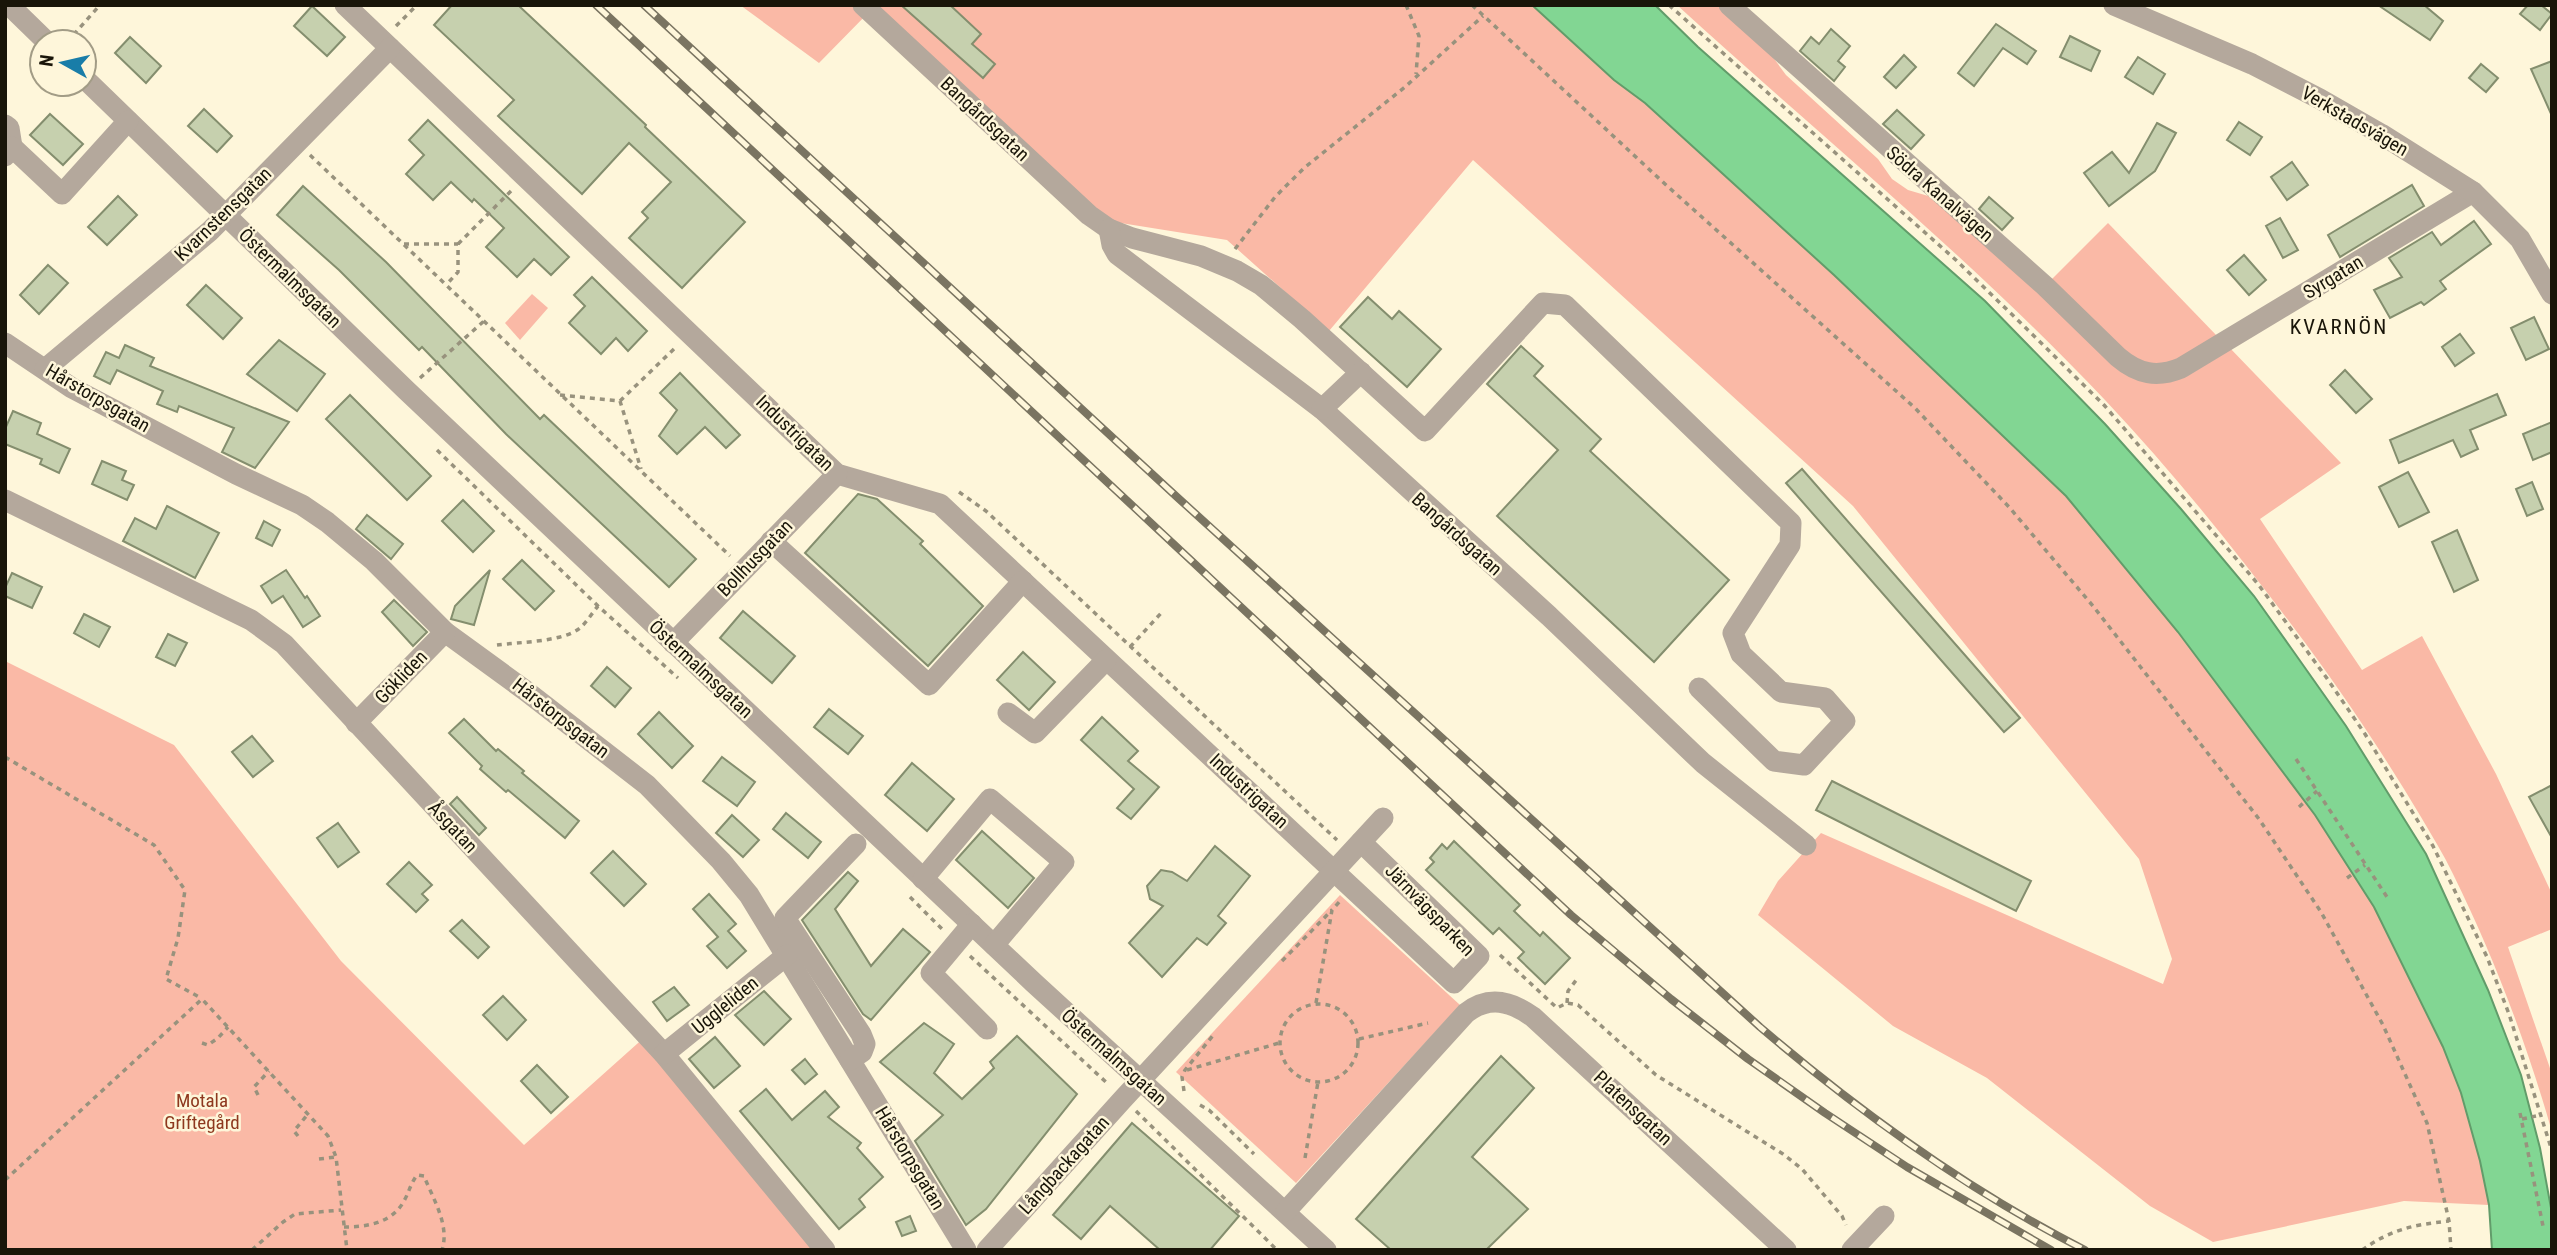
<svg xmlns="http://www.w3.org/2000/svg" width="2557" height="1255" viewBox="0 0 2557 1255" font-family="'Roboto Condensed',sans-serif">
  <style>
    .green { fill: #fab9a6 }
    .water { fill: #82d693; stroke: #629c6a; stroke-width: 2 }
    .building { fill: #c6d0ae; stroke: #848e6e; stroke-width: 2 }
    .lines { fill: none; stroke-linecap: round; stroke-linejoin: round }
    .path { stroke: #98927d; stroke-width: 3.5; stroke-dasharray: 5 5; stroke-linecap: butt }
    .minor { stroke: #b4a89c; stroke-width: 21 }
    .rail-casing { stroke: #7a7461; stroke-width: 8 }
    .rail { stroke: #fef6da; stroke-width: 5; stroke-dasharray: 16; stroke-linecap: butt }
    .labels { text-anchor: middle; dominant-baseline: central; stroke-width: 5; stroke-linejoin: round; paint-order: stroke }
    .street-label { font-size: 19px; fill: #191509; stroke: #fef6da }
    .park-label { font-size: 19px; fill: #8e381e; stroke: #fef6da }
    .neighbourhood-label { font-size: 21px; letter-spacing: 2px; fill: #191509; stroke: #fef6da }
  </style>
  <rect width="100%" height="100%" fill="#fef6da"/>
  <g class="green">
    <polygon points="740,5 1532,5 1614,80 1645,103 1834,275 2066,496 2178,632 2315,815 2374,907 2443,1047 2461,1092 2480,1161 2489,1205 2404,1201 2213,1242 2150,1206 1987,1078 1893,1026 1758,915 1778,881 1821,833 2163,984 2172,959 2139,859 1853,506 1473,160 1329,331 1227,240 1077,216 871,10 819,63"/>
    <path d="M 1677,5 L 1724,5 L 1758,37 L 1786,75 L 1878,159 L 1892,179 L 1908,190 L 1935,198 L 2134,376 L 2227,345 L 2341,463 L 2260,519 L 2362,670 L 2422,636 L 2496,774 L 2552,894 L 2552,929 L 2508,947 L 2552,1074 L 2552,1132 C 2527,1044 2494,957 2453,874 C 2444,855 2432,836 2421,817 C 2381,750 2338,686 2291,624 C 2233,547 2172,471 2105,400 C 1972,259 1820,136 1677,5 Z"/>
    <polygon points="2108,223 2218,337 2176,363 2135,365 2048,283"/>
    <polygon points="532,294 548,308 520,340 505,323"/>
    <polygon points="5,661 174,745 341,961 524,1145 647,1035 832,1250 5,1250"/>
    <polygon points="1340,895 1460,1005 1296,1183 1176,1072"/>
  </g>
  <polygon class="water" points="1532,5 1655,5 1698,47 1985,301 2105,424 2181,509 2254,596 2291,648 2346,726 2426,854 2488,990 2521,1075 2540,1148 2551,1208 2552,1250 2492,1250 2489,1205 2480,1161 2461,1093 2443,1047 2374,907 2315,815 2178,632 2066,496 1834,275 1645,103 1614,80"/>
  <g class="building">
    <polygon points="452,5 518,5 646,125 645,127 745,222 682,288 629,238 648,218 642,212 671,182 629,143 582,194 498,116 514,100 434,25"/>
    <polygon points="901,5 950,5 981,34 972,44 995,64 983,78"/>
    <polygon points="2378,5 2424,5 2443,21 2430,40"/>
    <polygon points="2528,5 2541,5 2552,14 2540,30 2520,14"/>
    <polygon points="312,6 345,37 327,56 294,26"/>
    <polygon points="1996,24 2036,51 2027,64 2003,48 1974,86 1958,73"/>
    <polygon points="1831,29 1850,46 1838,61 1845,67 1834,81 1800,51 1811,37 1819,44"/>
    <polygon points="2070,36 2100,51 2091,71 2060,57"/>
    <polygon points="130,37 161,66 146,83 115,53"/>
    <polygon points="1904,55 1916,67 1896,88 1884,77"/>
    <polygon points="2138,57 2165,74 2153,94 2125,77"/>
    <polygon points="2552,61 2552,116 2531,69"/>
    <polygon points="2481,64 2498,78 2486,92 2469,78"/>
    <polygon points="204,109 232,136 217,152 188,126"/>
    <polygon points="1897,110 1924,135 1911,149 1883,124"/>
    <polygon points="50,114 83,144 63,165 30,135"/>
    <polygon points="428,120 569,257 551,275 534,259 517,277 486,247 504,228 474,199 472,202 451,182 433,200 406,174 424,155 409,140"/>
    <polygon points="2239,122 2262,137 2250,155 2227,140"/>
    <polygon points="2157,123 2176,133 2155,171 2109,206 2084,173 2112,152 2129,173"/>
    <polygon points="2292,162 2308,185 2287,200 2271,177"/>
    <polygon points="2412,185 2424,206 2340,257 2328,235"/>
    <polygon points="303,186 386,262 540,419 544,415 696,559 669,587 506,434 422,347 419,350 339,270 277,215"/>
    <polygon points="118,196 137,215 107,245 88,227"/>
    <polygon points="1989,197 2013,218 2002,230 1979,209"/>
    <polygon points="2280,218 2298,250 2283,258 2266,226"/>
    <polygon points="2474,221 2491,244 2440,281 2446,289 2424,305 2421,302 2390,318 2374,290 2402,277 2389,258 2432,232 2441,245"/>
    <polygon points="2244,255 2266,280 2249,295 2227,270"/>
    <polygon points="48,265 68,283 39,314 20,295"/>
    <polygon points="592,277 647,331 628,351 616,338 601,354 569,323 585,306 574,295"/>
    <polygon points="206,285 242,318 223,339 187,305"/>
    <polygon points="1368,297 1392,319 1399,311 1441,349 1407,387 1340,327"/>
    <polygon points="2534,317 2549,349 2526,360 2511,328"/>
    <polygon points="2460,334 2474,353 2455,366 2442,347"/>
    <polygon points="279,340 325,374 297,411 247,374"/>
    <polygon points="125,345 154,358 150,366 289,422 255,468 222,452 234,428 179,406 177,412 157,404 163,391 117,370 110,384 94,376 106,352 119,358"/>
    <polygon points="1521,346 1543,366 1534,376 1601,439 1590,451 1729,580 1654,662 1497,516 1558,450 1487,384"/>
    <polygon points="2345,370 2372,399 2356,413 2330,385"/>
    <polygon points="680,373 740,435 726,448 705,427 677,454 659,436 677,410 660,393"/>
    <polygon points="2497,394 2506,415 2470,430 2478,449 2461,457 2453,440 2399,463 2390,440"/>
    <polygon points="350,395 431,476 407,500 326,419"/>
    <polygon points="13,411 41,423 37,434 70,449 59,473 40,464 42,459 5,444 5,429"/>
    <polygon points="2552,422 2552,452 2533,460 2523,434"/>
    <polygon points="102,461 126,471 122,480 134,485 127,500 92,484"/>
    <polygon points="1802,469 2020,718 2004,732 1786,483"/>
    <polygon points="2408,472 2429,512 2399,527 2379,487"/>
    <polygon points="2532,482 2543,509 2527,516 2516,489"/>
    <polygon points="858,494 877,499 923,541 920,544 983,606 928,666 805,553"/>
    <polygon points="463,500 494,531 473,552 442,521"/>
    <polygon points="167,506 219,533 195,578 123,541 135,518 156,529"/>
    <polygon points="367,515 403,544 391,559 356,529"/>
    <polygon points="264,521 280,530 272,546 256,538"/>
    <polygon points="2457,530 2478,580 2454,592 2432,542"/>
    <polygon points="522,560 554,591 535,610 503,579"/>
    <polygon points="286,570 305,598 307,596 320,616 303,627 283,596 272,603 261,586"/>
    <polygon points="490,570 474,625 451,619 455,606"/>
    <polygon points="12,573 42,587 32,608 5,596 5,588"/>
    <polygon points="394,600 427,632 413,646 382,612"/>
    <polygon points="743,611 795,656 772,683 720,638"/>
    <polygon points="84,614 110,627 99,647 74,633"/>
    <polygon points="168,634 187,643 175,666 156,657"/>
    <polygon points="1023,652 1055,682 1029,710 997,680"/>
    <polygon points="607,667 631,688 615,707 591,686"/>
    <polygon points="829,709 863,736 848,754 814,727"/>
    <polygon points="659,712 693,746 672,768 638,734"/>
    <polygon points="1102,717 1138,751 1128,761 1159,787 1131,819 1117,808 1134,789 1081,740"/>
    <polygon points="464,719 496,751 498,749 524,771 522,773 579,821 565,838 508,790 506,792 480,769 482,766 449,733"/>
    <polygon points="252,736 273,761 253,777 232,752"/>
    <polygon points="722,757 755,782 737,806 703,781"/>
    <polygon points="912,763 954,799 927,831 885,795"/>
    <polygon points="1832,781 2031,881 2016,911 1816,810"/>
    <polygon points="2552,785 2552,838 2529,797"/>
    <polygon points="457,797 486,828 479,835 450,804"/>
    <polygon points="786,813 821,842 808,858 773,829"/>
    <polygon points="732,815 759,840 743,857 716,833"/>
    <polygon points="338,823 359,852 338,867 317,838"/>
    <polygon points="982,831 1034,878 1008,908 956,860"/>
    <polygon points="1454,841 1520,905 1514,911 1540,936 1543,932 1570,958 1545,984 1518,958 1524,952 1499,928 1493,934 1426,870 1434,862 1430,858 1442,844 1447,849"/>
    <polygon points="1215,846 1250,876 1218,916 1226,923 1207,945 1197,938 1162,977 1129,943 1163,906 1150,899 1147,886 1161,870 1172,872 1187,881"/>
    <polygon points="613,851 646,884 624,906 591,873"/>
    <polygon points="409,862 432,885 422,894 428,900 416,912 387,884"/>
    <polygon points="848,872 858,881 835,909 871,966 903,929 930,952 871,1020 863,1014 802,920"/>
    <polygon points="709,894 736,924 728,931 746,951 727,968 707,946 718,937 693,909"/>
    <polygon points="462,920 489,947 478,958 450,931"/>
    <polygon points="674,987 689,1005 667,1021 653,1002"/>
    <polygon points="764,991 791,1019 764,1045 735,1015"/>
    <polygon points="503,996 526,1020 507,1040 483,1015"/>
    <polygon points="924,1023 954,1044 934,1073 962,1099 994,1068 990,1062 1017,1036 1077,1094 986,1209 966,1225 915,1141 943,1115 880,1062"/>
    <polygon points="715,1037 740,1066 714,1088 689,1059"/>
    <polygon points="1501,1056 1534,1088 1472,1157 1528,1209 1486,1250 1391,1250 1356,1219"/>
    <polygon points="805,1059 817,1074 805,1084 792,1070"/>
    <polygon points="537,1065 568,1097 551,1113 521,1081"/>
    <polygon points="766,1089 792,1120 825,1091 839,1107 828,1117 861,1143 857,1148 883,1177 859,1199 865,1207 839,1229 740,1111"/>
    <polygon points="1132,1123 1239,1216 1210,1250 1160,1250 1110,1206 1081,1239 1053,1215"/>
    <polygon points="910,1216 916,1231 902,1236 896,1222"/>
  </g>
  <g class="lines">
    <g class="path">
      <polyline points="1406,5 1419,36 1416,74"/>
      <polyline points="1472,5 1665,184 1915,408 2009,507 2093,606 2259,819 2321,912 2383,1025 2427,1123 2449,1221 2451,1250"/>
      <polyline points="1669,5 1957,261 2034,336 2104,405 2258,584 2326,677 2365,734 2433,846 2487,957 2509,1014 2552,1151"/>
      <polyline points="396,26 417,5"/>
      <polyline points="67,42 100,5"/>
      <polyline points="33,60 42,68"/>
      <polyline points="59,84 67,91"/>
      <polyline points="310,155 730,556"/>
      <polyline points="404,244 458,244 458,272 446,285"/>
      <polyline points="458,244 511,191"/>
      <polyline points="1235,249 1275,197 1304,168 1405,87 1483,16"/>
      <polyline points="420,378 484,321"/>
      <polyline points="560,395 620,401 641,469"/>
      <polyline points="620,401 677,346"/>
      <polyline points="437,450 598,606 678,678"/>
      <polyline points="959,492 986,511 1337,840"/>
      <path d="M 497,645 C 519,642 563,642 580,628 C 587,622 592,613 598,606"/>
      <polyline points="1130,647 1163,611"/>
      <polyline points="5,757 154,845 185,890 178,938 166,979 201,998"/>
      <polyline points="2296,759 2387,897"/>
      <polyline points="2299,807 2317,791"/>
      <polyline points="2347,878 2365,865"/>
      <polyline points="910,897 942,929"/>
      <polyline points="1500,955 1557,1008 1567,1003 1578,1005 1656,1075 1783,1154 1802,1169 1842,1216 1846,1225"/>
      <polyline points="970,956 1108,1084"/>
      <polyline points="1282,961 1332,910"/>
      <polyline points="1316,1003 1332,910 1340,901"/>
      <polyline points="1567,1003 1568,991 1577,979"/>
      <circle cx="1319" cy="1043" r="39"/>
      <polyline points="1359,1039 1428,1023"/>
      <polyline points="202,1043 208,1045 218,1038 228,1027"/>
      <polyline points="1187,1070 1279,1043"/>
      <polyline points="1184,1091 1182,1077 1185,1070 1215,1033"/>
      <polyline points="258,1095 254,1087 269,1071"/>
      <polyline points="1200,1105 1209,1110 1254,1154"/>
      <polyline points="1136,1111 1277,1250"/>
      <polyline points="2520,1113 2543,1226"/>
      <polyline points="2522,1119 2536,1116"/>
      <polyline points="298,1136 294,1131 308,1114"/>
      <polyline points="1305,1158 1318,1082"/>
      <polyline points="319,1159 336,1157"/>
      <polyline points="5,1180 202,999 328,1136 336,1157 347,1250"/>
      <path d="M 344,1227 C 367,1227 392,1223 404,1201 C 409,1192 411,1183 417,1175 L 424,1176 C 433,1199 450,1225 442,1250"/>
      <polyline points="252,1250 283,1222 295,1214 341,1210"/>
      <path d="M 2362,1250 C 2392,1229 2413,1225 2449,1221"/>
    </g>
    <g class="minor">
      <polyline points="9,5 47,42"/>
      <polyline points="345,5 837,474 940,504 1454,983 1479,956 1361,842"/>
      <polyline points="863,5 1089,215 1109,229 1132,238 1201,256 1237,271 1261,285 1302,319 1425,431 1543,303 1565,305 1791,523 1790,545 1733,633 1741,654 1781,692 1825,698 1845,721 1804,765 1774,761 1699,688"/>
      <path d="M 1729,5 L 2045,286 L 2118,357 C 2138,374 2157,378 2181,368 L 2473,192"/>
      <polyline points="2114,5 2252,64 2320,99 2381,134 2473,192 2520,239 2552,294"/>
      <polyline points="84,78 406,390 1034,983 1326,1250"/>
      <polyline points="5,125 9,128 12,147"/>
      <polyline points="5,156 12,147 62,194 128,121"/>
      <polyline points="1109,229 1112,245 1117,254 1322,409 1549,616 1703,763 1806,845"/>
      <polyline points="5,343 72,388 236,474 302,505 327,522 374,561 445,632 526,691 647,785 721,861 749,895 966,1250"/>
      <polyline points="45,369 210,231 390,48"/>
      <polyline points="1322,409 1361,372"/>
      <polyline points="5,500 251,620 284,644 664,1054 825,1250"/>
      <polyline points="771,541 929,685 1023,581"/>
      <polyline points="673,643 837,474"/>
      <polyline points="1008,713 1035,733 1106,660"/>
      <polyline points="356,723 445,632"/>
      <polyline points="923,879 990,799 1064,862 994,945"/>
      <polyline points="972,924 931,973 987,1029"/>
      <polyline points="664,1054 787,955"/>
      <polyline points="850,1060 862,1052 865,1044 861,1034 785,918 856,844"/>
      <path d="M 1286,1211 L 1466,1013 C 1489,995 1511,1001 1533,1017 L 1786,1250"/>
      <polyline points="987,1250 1123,1099 1383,818"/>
      <polyline points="1852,1250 1884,1216"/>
    </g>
    <defs>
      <g id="rail">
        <polyline points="596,5 1571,915 1671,999 1748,1059 1825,1113 1907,1167 2051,1250"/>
        <path d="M 644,5 L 1177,497 L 1760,1027 C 1861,1113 1967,1190 2085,1250"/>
      </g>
    </defs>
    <use href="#rail" class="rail-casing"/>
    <use href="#rail" class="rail"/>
  </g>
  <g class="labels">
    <g class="street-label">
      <text transform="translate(985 119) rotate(43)">Bangårdsgatan</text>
      <text transform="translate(2355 121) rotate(30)">Verkstadsvägen</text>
      <text transform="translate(1940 194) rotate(41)">Södra Kanalvägen</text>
      <text transform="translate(223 214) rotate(-44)">Kvarnstensgatan</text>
      <text transform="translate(2333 277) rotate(-31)">Syrgatan</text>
      <text transform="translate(290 278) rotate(44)">Östermalmsgatan</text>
      <text transform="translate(98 398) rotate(30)">Hårstorpsgatan</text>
      <text transform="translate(795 433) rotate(44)">Industrigatan</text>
      <text transform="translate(1457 534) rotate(42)">Bangårdsgatan</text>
      <text transform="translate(755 558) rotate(-46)">Bollhusgatan</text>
      <text transform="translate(701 669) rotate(43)">Östermalmsgatan</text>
      <text transform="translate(401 677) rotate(-46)">Gökliden</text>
      <text transform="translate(561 718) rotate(38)">Hårstorpsgatan</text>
      <text transform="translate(1249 791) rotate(43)">Industrigatan</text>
      <text transform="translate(453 827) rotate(47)">Åsgatan</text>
      <text transform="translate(1430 910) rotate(46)">Järnvägsparken</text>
      <text transform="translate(725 1005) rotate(-39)">Uggleliden</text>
      <text transform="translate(1114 1057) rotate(42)">Östermalmsgatan</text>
      <text transform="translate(1633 1108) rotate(43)">Platensgatan</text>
      <text transform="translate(910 1158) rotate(59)">Hårstorpsgatan</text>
      <text transform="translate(1064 1165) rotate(-48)">Långbackagatan</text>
    </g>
    <g class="park-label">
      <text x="202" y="1100">Motala<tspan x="202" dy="22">Griftegård</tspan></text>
    </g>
    <g class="neighbourhood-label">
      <text x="2339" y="327">KVARNÖN</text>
    </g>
  </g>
  <rect width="2557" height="1255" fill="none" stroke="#191509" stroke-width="14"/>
  <g transform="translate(63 63) rotate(278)"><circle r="33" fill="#fef6da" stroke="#a29c86" stroke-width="2"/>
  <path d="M0-5L12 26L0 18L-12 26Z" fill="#197da8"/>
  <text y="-10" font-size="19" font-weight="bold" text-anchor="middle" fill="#191509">N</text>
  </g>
</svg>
